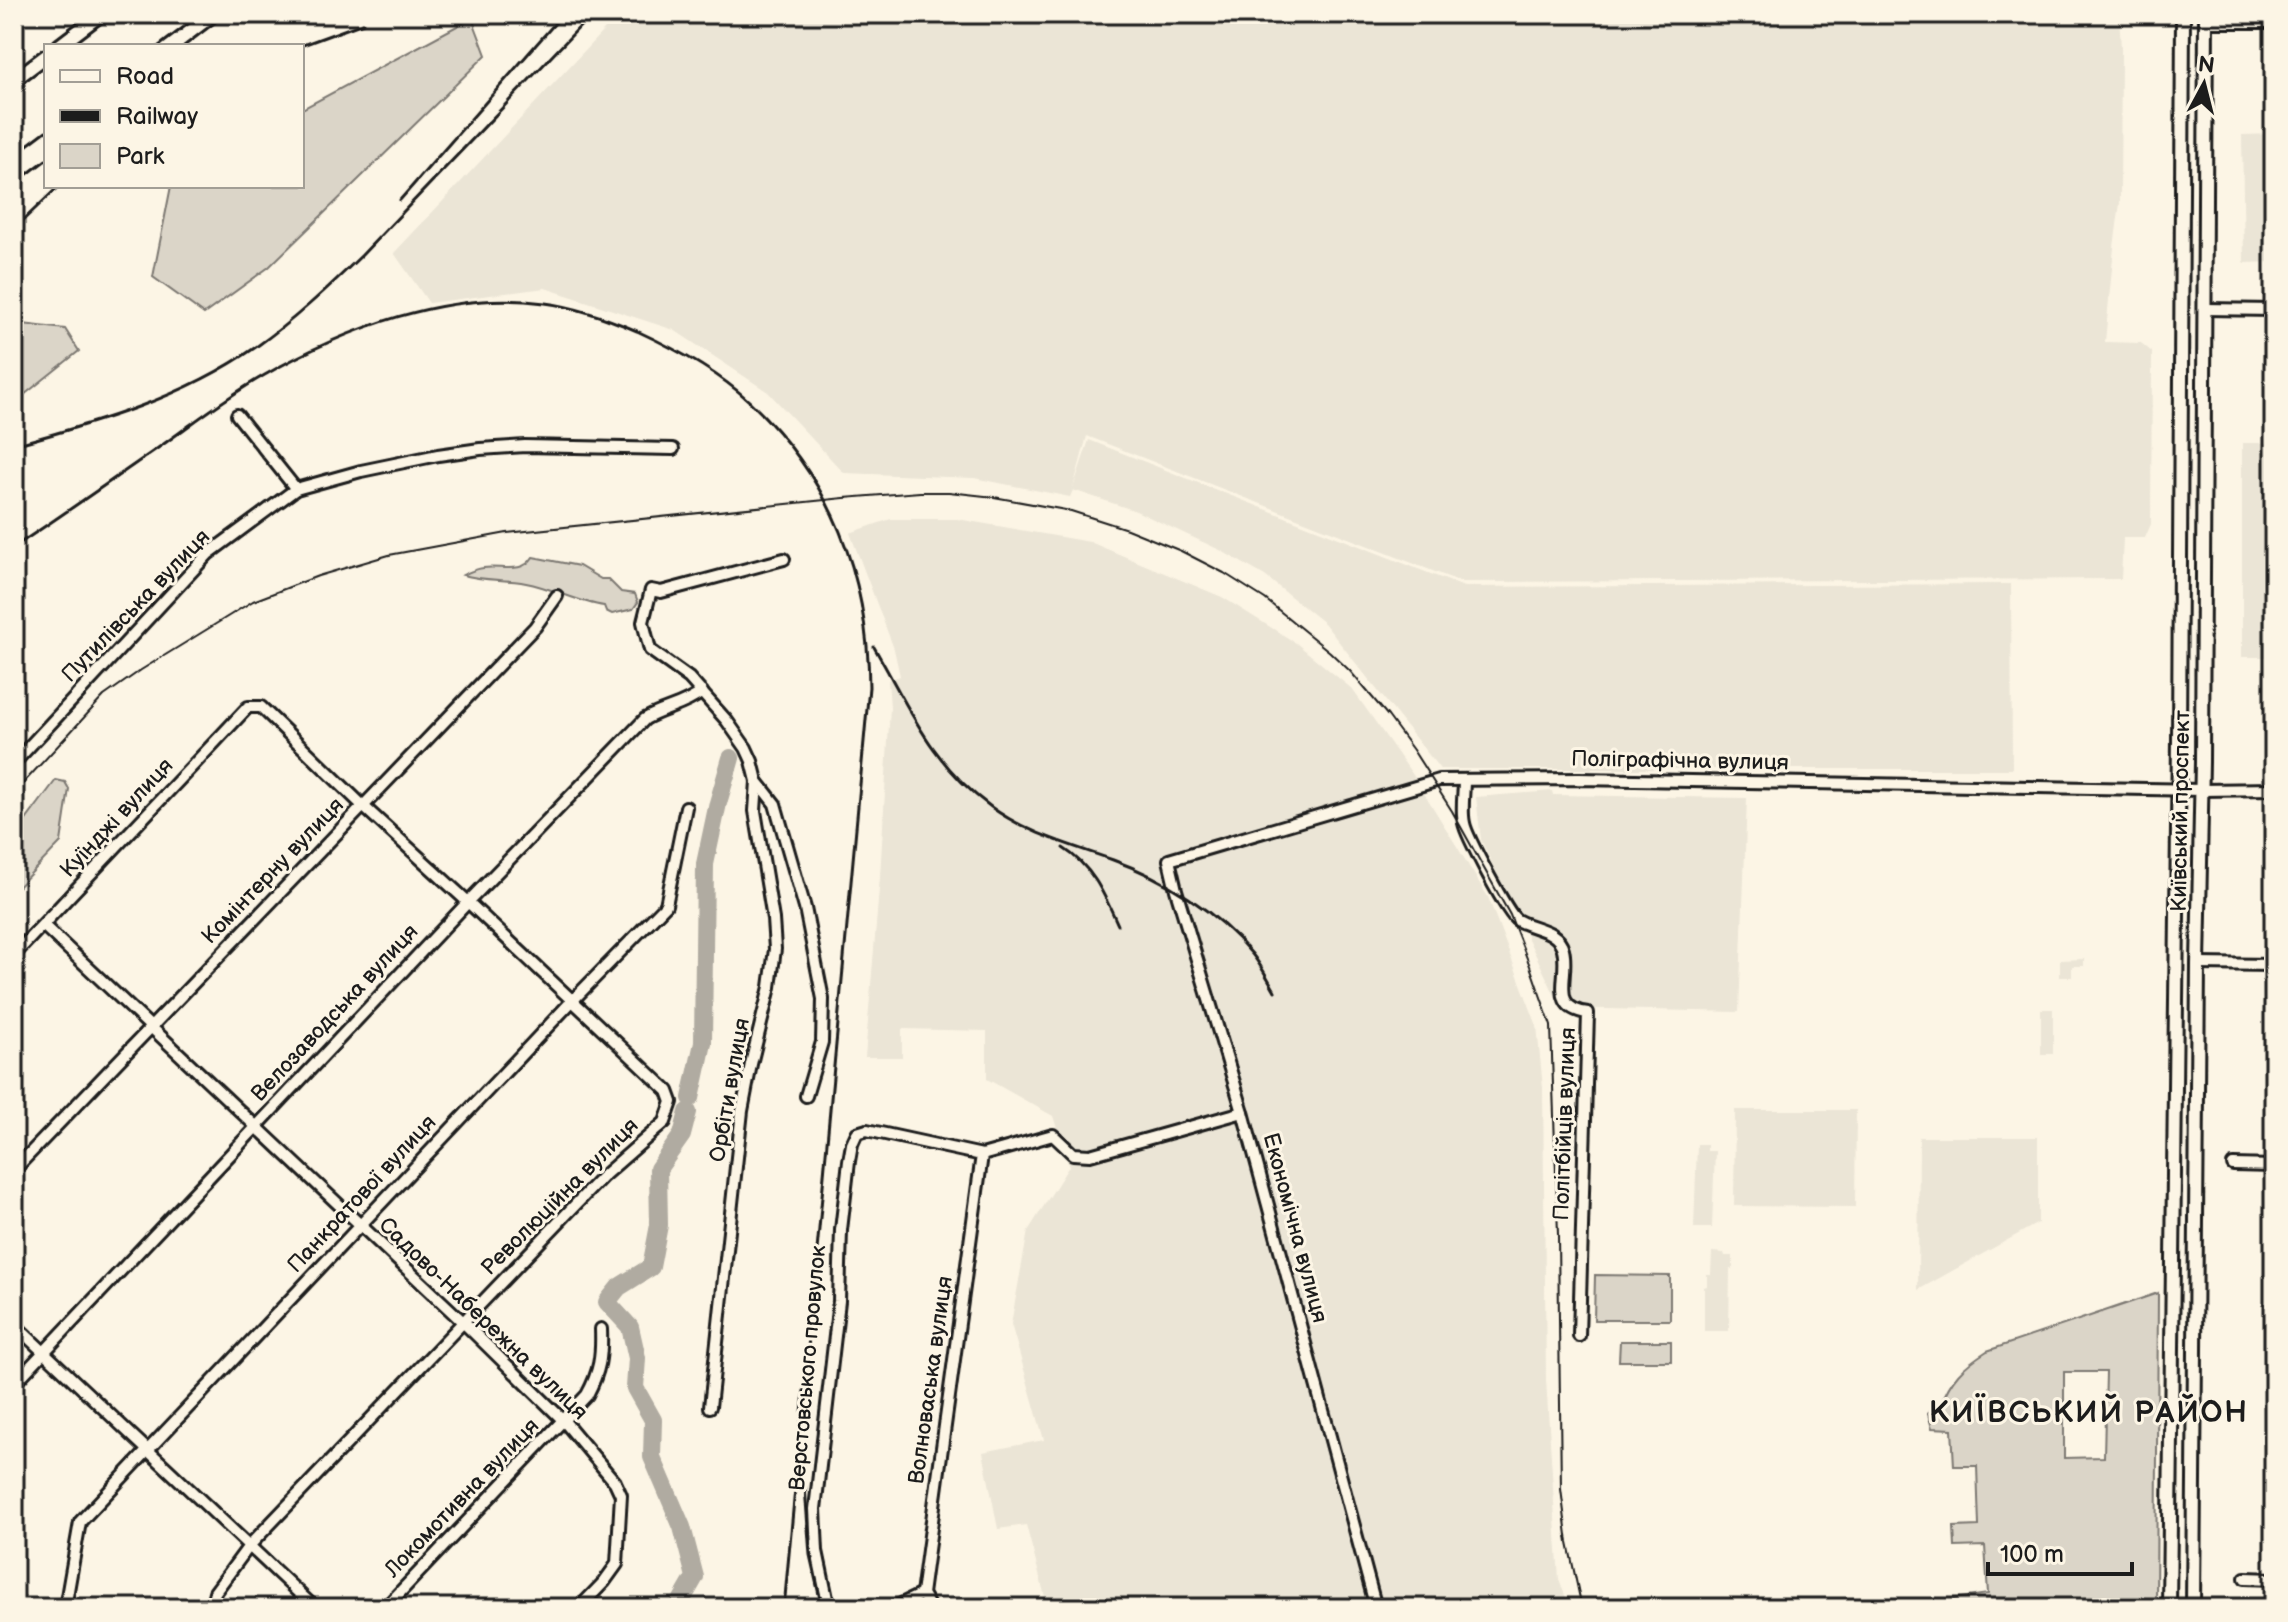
<svg xmlns="http://www.w3.org/2000/svg" width="2288" height="1622" viewBox="0 0 2288 1622" font-family="'Balsamiq Sans',sans-serif">
  <style>
    .built { fill: #ebe5d6 }
    .green { fill: #dbd5c8; stroke: #7c7872; stroke-width: 2; fill-rule: evenodd }
    .lines { fill: none; stroke-linecap: round; stroke-linejoin: round }
    .river { stroke: #b0aba1; stroke-width: 18 }
    .minor-casing { stroke: #1c1c1c; stroke-width: 16 }
    .major-casing { stroke: #1c1c1c; stroke-width: 18 }
    .minor { stroke: #fcf5e5; stroke-width: 10 }
    .major { stroke: #fcf5e5; stroke-width: 12 }
    .tram { stroke: #1c1c1c; stroke-width: 2 }
    .rail { stroke: #1c1c1c; stroke-width: 3 }
    .labels { text-anchor: middle; dominant-baseline: central; stroke-width: 6; stroke-linejoin: round; paint-order: stroke }
    .street-label { font-size: 22px; fill: #1c1c1c; stroke: #fcf5e5 }
    .district-label { font-size: 30px; font-weight: bold; letter-spacing: 2px; fill: #1c1c1c; stroke: #fcf5e5 }
  </style>
  <rect width="100%" height="100%" fill="#fcf5e5"/>
  <filter id="ink" filterUnits="userSpaceOnUse"><feTurbulence type="fractalNoise" baseFrequency=".0125" numOctaves="2"/><feDisplacementMap in="SourceGraphic" scale="16" xChannelSelector="R" yChannelSelector="G"/><feConvolveMatrix kernelMatrix="1 2 1 2 8 2 1 2 1" color-interpolation-filters="sRGB"/></filter>
  <g filter="url(#ink)">
    <g class="built">
      <polygon points="619,14 2119,14 2121,49 2120,203 2114,247 2105,342 2141,343 2152,352 2151,524 2145,538 2123,538 2121,579 1461,582 1087,436 1073,488 1089,440 1464,587 2011,584 2012,769 1440,769 1324,623 1265,576 1220,550 1136,511 1073,490 1070,497 974,478 844,473 768,392 674,330 545,288 429,303 394,253"/>
      <polygon points="2274,134 2274,262 2244,263 2242,135"/>
      <rect x="2242" y="443" width="32" height="214"/>
      <polygon points="891,519 957,519 1090,542 1222,597 1296,643 1352,689 1413,775 1488,897 1537,1026 1543,1088 1546,1380 1559,1580 1570,1608 1048,1608 1026,1525 998,1529 983,1452 1044,1440 1011,1324 1028,1231 1069,1166 1053,1116 987,1079 987,1031 902,1029 902,1057 865,1057 880,877 890,707 888,680 900,676 894,649 850,533"/>
      <polygon points="1552,791 1553,795 1747,798 1739,1012 1561,1008 1481,840 1476,797"/>
      <polygon points="2084,959 2084,966 2072,966 2072,977 2060,977 2060,960"/>
      <rect x="2041" y="1009" width="12" height="45"/>
      <polygon points="1735,1110 1856,1110 1855,1207 1734,1206"/>
      <polygon points="1919,1137 2038,1137 2038,1223 1918,1290"/>
      <polygon points="1697,1144 1707,1144 1707,1151 1715,1151 1712,1228 1694,1228"/>
      <polygon points="1712,1252 1724,1253 1725,1256 1733,1256 1733,1269 1730,1269 1729,1331 1704,1331 1704,1287 1707,1286 1707,1274 1711,1274"/>
    </g>
    <g class="green">
      <polygon points="472,18 486,55 269,267 204,314 153,277 171,186 302,186 302,109"/>
      <polygon points="14,323 65,329 79,351 14,403"/>
      <path d="M 533,557 L 579,566 L 601,579 L 608,579 L 621,592 L 635,594 L 638,602 L 633,609 L 612,614 L 606,611 L 604,606 C 577,602 553,588 526,583 C 505,579 484,581 463,575 C 469,572 476,569 483,568 C 500,565 522,575 533,557 Z"/>
      <polygon points="56,780 65,782 69,789 61,842 14,891 14,826 23,824"/>
      <polygon points="1595,1275 1670,1276 1670,1320 1594,1320"/>
      <path d="M 2158,1293 L 2156,1608 L 1951,1608 L 1954,1599 L 1988,1594 L 1985,1546 L 1955,1547 L 1954,1527 L 1979,1526 L 1977,1466 L 1954,1466 L 1952,1429 L 1932,1428 L 1928,1414 L 1933,1406 L 1940,1406 C 1951,1378 1962,1367 1987,1351 ZM 2106,1372 L 2104,1457 L 2064,1458 L 2064,1372 Z"/>
      <polygon points="1620,1341 1671,1341 1671,1361 1619,1361"/>
    </g>
    <g class="lines">
      <g class="river">
        <polyline points="691,1098 703,1043 705,864 718,803 731,758"/>
        <polyline points="677,1608 695,1577 682,1527 652,1457 653,1420 635,1388 637,1358 630,1327 607,1302 619,1287 651,1267 659,1225 658,1169 682,1135 688,1112"/>
      </g>
      <defs>
        <g id="minor">
          <polyline points="2206,22 2274,22"/>
          <polyline points="2205,309 2274,310"/>
          <polyline points="237,415 296,489"/>
          <polyline points="784,559 661,592 651,590 643,622 650,650 689,678 727,721 746,748 752,761 757,781 775,804 805,908 823,999 822,1042 806,1096"/>
          <polyline points="14,763 208,554 296,489 361,471 438,455 480,449 525,446 673,449"/>
          <path d="M 1464,780 C 1464,794 1461,810 1464,823 C 1466,835 1508,915 1517,920 C 1532,929 1558,929 1563,949 C 1570,976 1548,1008 1588,1013 L 1579,1336"/>
          <polyline points="43,925 463,1322 564,1421 615,1482 621,1495 617,1564 604,1582 579,1608"/>
          <polyline points="14,955 248,707 261,707 363,806 468,902 668,1091 672,1102 665,1122 602,1177 249,1546 215,1592 211,1608"/>
          <polyline points="2198,964 2274,965"/>
          <polyline points="2233,1165 2274,1166"/>
          <polyline points="14,1170 535,627 557,596"/>
          <polyline points="14,1324 315,1608"/>
          <path d="M 14,1384 L 468,902 L 645,719 C 664,708 684,706 702,692"/>
          <polyline points="710,1407 742,1111 751,1064 770,987 775,949 773,919 755,811 757,781"/>
          <polyline points="2245,1578 2274,1579"/>
          <polyline points="65,1608 80,1522 572,1001 666,905 686,807"/>
          <path d="M 385,1608 L 587,1395 C 600,1371 602,1356 601,1329"/>
          <polyline points="829,1608 817,1551 815,1509 839,1301 841,1230 849,1161 852,1144 857,1133 867,1130 876,1132 982,1155 1053,1135 1073,1154 1090,1155 1243,1112"/>
          <polyline points="893,1608 922,1594"/>
          <polyline points="930,1608 922,1594 982,1155"/>
          <polyline points="1376,1608 1243,1112 1176,890 1169,860 1439,780 1579,779 2202,790 2274,789"/>
        </g>
        <g id="major">
          <polyline points="59,46 101,14"/>
          <polyline points="14,80 46,56"/>
          <polyline points="2169,1608 2179,740 2183,14"/>
          <polyline points="2193,1608 2198,964 2202,762 2206,14"/>
        </g>
      </defs>
      <use href="#minor" class="minor-casing"/>
      <use href="#major" class="major-casing"/>
      <use href="#minor" class="minor"/>
      <use href="#major" class="major"/>
      <polyline class="tram" points="14,793 104,696 141,670 253,601 318,576 389,555 507,533 844,498 920,492 949,492 994,497 1071,511 1127,529 1181,551 1224,573 1265,599 1330,652 1350,671 1388,716 1413,750 1452,811 1510,915 1530,966 1551,1026 1558,1235 1561,1489 1568,1543 1582,1608"/>
      <g class="rail">
        <polyline points="159,46 201,14"/>
        <polyline points="184,46 226,14"/>
        <polyline points="300,46 363,23"/>
        <polyline points="14,155 46,131"/>
        <polyline points="14,184 46,160"/>
        <polyline points="400,200 563,14"/>
        <polyline points="14,229 59,186"/>
        <path d="M 14,445 C 99,422 183,398 256,347 C 294,320 328,288 362,255 L 592,14"/>
        <path d="M 14,547 C 63,515 110,481 158,448 C 192,424 226,397 263,376 C 344,329 449,289 545,303 C 576,307 607,318 637,331 C 676,349 717,371 749,401 C 832,480 868,574 869,687 L 784,1608"/>
        <path d="M 874,647 C 910,709 931,763 991,807 C 1028,834 1071,845 1113,860 C 1166,879 1216,911 1252,954 C 1261,965 1268,979 1275,991"/>
        <path d="M 1063,848 C 1093,867 1104,894 1118,925"/>
        <polyline points="805,1487 810,1555 822,1608"/>
      </g>
    </g>
  </g>
  <g class="labels">
    <g class="street-label">
      <text transform="translate(136 606) rotate(-46)">Путилівська вулиця</text>
      <text transform="translate(1680 761) rotate(1)">Поліграфічна вулиця</text>
      <text transform="translate(2181 811) rotate(-89)">Київський проспект</text>
      <text transform="translate(117 818) rotate(-47)">Куїнджі вулиця</text>
      <text transform="translate(273 871) rotate(-46)">Комінтерну вулиця</text>
      <text transform="translate(335 1013) rotate(-47)">Велозаводська вулиця</text>
      <text transform="translate(730 1090) rotate(-80)">Орбіти вулиця</text>
      <text transform="translate(1565 1124) rotate(-88)">Політбійців вулиця</text>
      <text transform="translate(362 1194) rotate(-47)">Панкратової вулиця</text>
      <text transform="translate(560 1197) rotate(-45)">Революційна вулиця</text>
      <text transform="translate(1295 1228) rotate(75)">Економічна вулиця</text>
      <text transform="translate(483 1319) rotate(44)">Садово-Набережна вулиця</text>
      <text transform="translate(808 1368) rotate(-85)">Верстовського провулок</text>
      <text transform="translate(931 1380) rotate(-82)">Волноваська вулиця</text>
      <text transform="translate(462 1498) rotate(-46)">Локомотивна вулиця</text>
    </g>
    <g class="district-label">
      <text x="2089" y="1413">КИЇВСЬКИЙ РАЙОН</text>
    </g>
  </g>
  <rect width="2288" height="1622" fill="none" stroke="#fcf5e5" stroke-width="48"/>
  <rect x="24" y="24" width="2240" height="1574" fill="none" stroke="#1c1c1c" stroke-width="3" filter="url(#ink)"/>
  <rect x="44" y="44" width="260" height="144" fill="#fcf5e5" stroke="#a29e95" stroke-width="2"/>
  <rect x="60" y="70" width="40" height="12" fill="#fcf5e5" stroke="#a29e95" stroke-width="2"/>
  <text x="116" y="84" font-size="24" fill="#1c1c1c">Road</text>
  <rect x="60" y="110" width="40" height="12" fill="#1c1c1c" stroke="#a29e95" stroke-width="2"/>
  <text x="116" y="124" font-size="24" fill="#1c1c1c">Railway</text>
  <rect x="60" y="144" width="40" height="24" fill="#dbd5c8" stroke="#a29e95" stroke-width="2"/>
  <text x="116" y="164" font-size="24" fill="#1c1c1c">Park</text>
  <g transform="translate(2204 84) rotate(7)" stroke="#fcf5e5" stroke-width="6" paint-order="stroke">
  <path d="M0-6L14 30L0 20L-14 30Z" fill="#1c1c1c"/>
  <text y="-12" font-size="22" font-weight="bold" text-anchor="middle" fill="#1c1c1c">N</text>
  </g>
  <path d="M1988 1562v12h144v-12" fill="none" stroke="#1c1c1c" stroke-width="4"/>
  <text x="2000" y="1562" font-size="24" fill="#1c1c1c" stroke="#fcf5e5" stroke-width="6" paint-order="stroke">100 m</text>
</svg>
